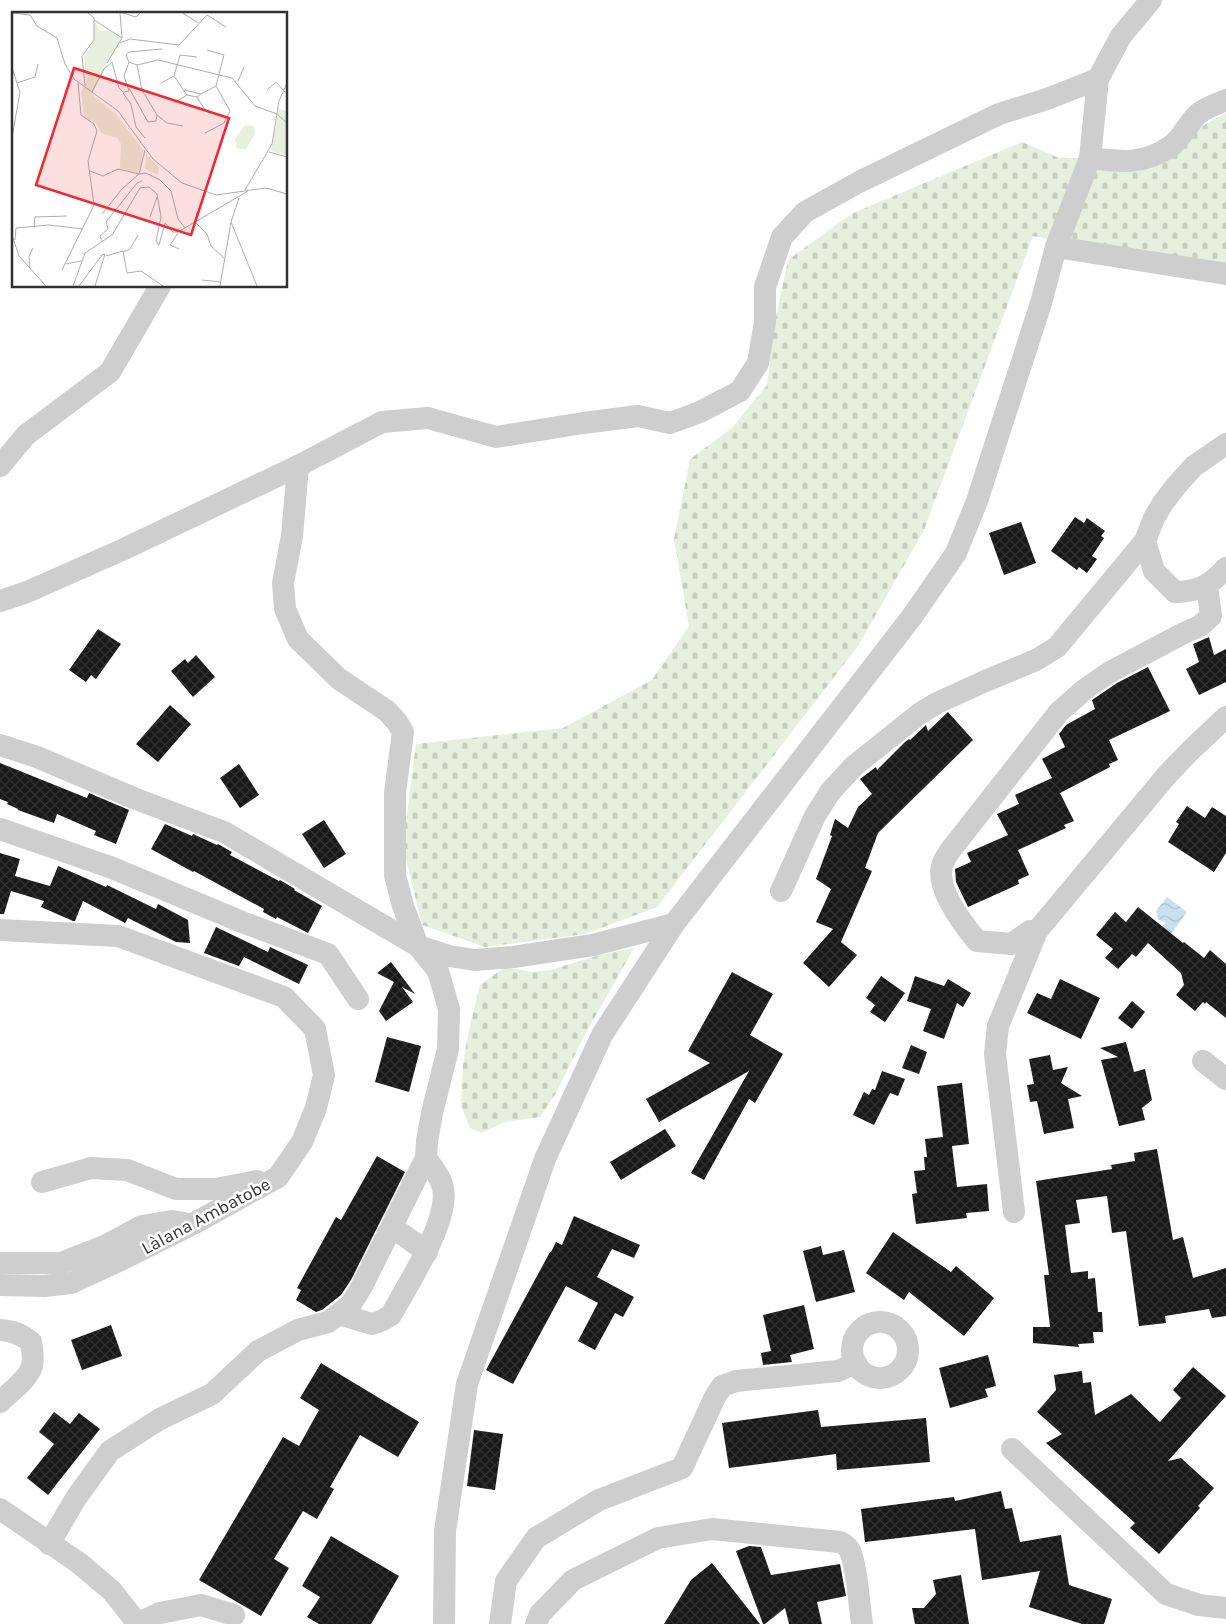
<svg xmlns="http://www.w3.org/2000/svg" width="1226" height="1624" viewBox="0 0 1226 1624" font-family="Karla,sans-serif">
  <style>
    .cemetery { fill: url(#cemetery-stones) }
    .water { fill: url(#water-waves) }
    .building { fill: url(#building-cross-hatch) }
    .lines { fill: none; stroke-linecap: round; stroke-linejoin: round }
    .minor { stroke: #cecece; stroke-width: 22 }
    .labels { text-anchor: middle; dominant-baseline: central; stroke-width: 5; stroke-linejoin: round; paint-order: stroke }
    .street-label { font-size: 18px; fill: #313131; stroke: #fff }
    .inset-road { fill: none; stroke: #adadad; stroke-width: 1 }
    .view { fill: #f72530; fill-opacity: 0.15; stroke: #f72530; stroke-width: 2.5 }
    .inset-edge { fill: none; stroke: #313131; stroke-width: 2.5 }
  </style>
  <defs>
    <pattern id="cemetery-stones" width="16" height="16" patternUnits="userSpaceOnUse" patternTransform="scale(1.25)"><rect width="16" height="16" fill="#e7efde"/><path d="M2 7V4a2 2 0 0 1 4 0v3zM10 15v-3a2 2 0 0 1 4 0v3z" fill="#c7cdbf"/></pattern>
    <pattern id="water-waves" width="16" height="10" patternUnits="userSpaceOnUse" patternTransform="scale(1.25)"><rect width="16" height="10" fill="#c9e0f0"/><path d="M0 5q4-4 8 0t8 0" fill="none" stroke="#adc1ce"/></pattern>
    <pattern id="building-cross-hatch" width="8" height="8" patternUnits="userSpaceOnUse" patternTransform="scale(1.25)"><rect width="8" height="8" fill="#181818"/><path d="M0 0l8 8M0 8l8-8" fill="none" stroke="#313131"/></pattern>
  </defs>
  <rect width="100%" height="100%" fill="#fff"/>
  <g class="cemetery">
    <polygon points="1226,113 1226,275 1033,236 924,530 858,646 657,907 585,934 485,947 422,925 403,846 416,744 563,728 652,680 689,626 674,539 690,459 732,428 767,385 774,327 788,260 851,214 1022,142 1057,157 1136,163"/>
    <polygon points="634,948 584,1036 556,1093 540,1117 505,1122 482,1133 470,1128 461,1106 463,1065 469,1030 480,985 505,967 532,972 551,970 599,955"/>
  </g>
  <polygon class="water" points="1167,897 1187,912 1168,938 1159,931 1166,923 1158,919 1156,911"/>
  <g class="building">
    <polygon points="1075,517 1084,523 1087,518 1105,531 1101,536 1104,538 1092,556 1097,559 1087,573 1079,567 1077,570 1051,551"/>
    <polygon points="1021,522 1036,563 1004,575 989,533"/>
    <polygon points="98,629 121,644 96,679 91,675 86,682 69,670"/>
    <polygon points="1209,637 1214,655 1226,649 1226,682 1199,695 1186,669 1199,662 1193,644"/>
    <polygon points="196,655 215,677 193,697 171,671 185,659 188,663"/>
    <polygon points="1148,667 1170,711 1109,740 1118,760 1109,764 1110,767 1060,793 1074,821 1064,825 1066,828 1018,850 1029,875 1018,880 1019,884 968,907 956,882 955,869 971,862 967,853 1008,835 997,814 1019,804 1015,795 1052,778 1042,759 1065,747 1059,734 1066,725 1095,709 1092,700 1117,683"/>
    <polygon points="170,705 191,724 158,762 136,744"/>
    <polygon points="948,712 973,740 878,833 865,868 872,871 841,942 857,955 829,987 803,963 833,929 816,922 831,889 816,879 832,836 830,835 835,819 848,828 858,807 872,794 860,779 876,767 877,770 905,742 909,739 910,740 926,725 928,731"/>
    <polygon points="0,763 87,798 89,793 129,810 116,844 94,835 96,831 57,814 54,823 18,810 18,809 7,804 8,802 0,799"/>
    <polygon points="239,764 259,795 240,808 220,778"/>
    <polygon points="1187,806 1205,818 1212,807 1226,816 1226,853 1214,872 1168,842 1179,824 1176,822"/>
    <polygon points="324,820 346,854 324,868 302,834"/>
    <polygon points="165,824 192,836 193,834 217,845 218,844 232,852 230,855 279,881 280,880 295,889 294,890 322,906 308,933 277,917 276,919 263,912 264,909 194,871 193,872 151,849"/>
    <polygon points="0,853 20,859 15,876 50,886 58,866 106,887 107,885 156,909 158,904 188,920 190,943 176,942 128,918 125,923 83,901 75,921 73,921 41,907 44,901 11,891 4,914 0,914"/>
    <polygon points="1138,907 1183,943 1184,942 1204,958 1210,950 1226,964 1226,1018 1206,1002 1205,1004 1203,1002 1195,1011 1176,995 1184,985 1181,973 1148,943 1136,957 1132,954 1118,969 1105,958 1113,949 1096,935 1115,912 1126,922"/>
    <polygon points="216,927 268,952 270,947 308,965 299,984 244,957 239,966 204,953"/>
    <polygon points="391,962 415,994 402,987 413,1002 386,1021 379,1011 394,982 377,973"/>
    <polygon points="732,972 773,994 750,1035 783,1054 755,1103 749,1099 704,1180 691,1173 749,1071 659,1122 646,1099 710,1063 688,1051"/>
    <polygon points="881,976 905,993 885,1022 870,1012 875,1005 866,998"/>
    <polygon points="915,976 944,986 948,979 971,993 963,1007 957,1003 944,1039 923,1031 931,1009 907,1001"/>
    <polygon points="1060,979 1100,998 1081,1039 1027,1013 1037,993 1051,999"/>
    <polygon points="1132,1001 1145,1012 1132,1029 1118,1018"/>
    <polygon points="387,1037 421,1046 409,1092 375,1082"/>
    <polygon points="1126,1042 1134,1072 1145,1069 1152,1100 1142,1108 1145,1120 1119,1126 1101,1060 1118,1057 1100,1048"/>
    <polygon points="911,1045 927,1052 919,1074 902,1068"/>
    <polygon points="1050,1055 1053,1070 1068,1067 1061,1083 1082,1096 1068,1099 1074,1128 1044,1134 1037,1101 1030,1102 1027,1085 1034,1084 1029,1059"/>
    <polygon points="882,1071 905,1079 898,1096 890,1093 874,1125 853,1115 864,1092 869,1095 872,1089 875,1090"/>
    <polygon points="962,1083 969,1144 952,1146 957,1187 987,1184 989,1211 966,1213 967,1218 916,1224 912,1194 917,1193 914,1171 925,1170 924,1157 927,1157 925,1139 943,1137 937,1086"/>
    <polygon points="665,1129 676,1146 621,1180 610,1162"/>
    <polygon points="1157,1149 1173,1240 1183,1237 1193,1278 1226,1268 1226,1316 1212,1318 1209,1309 1165,1316 1166,1323 1139,1326 1126,1231 1112,1233 1107,1196 1076,1200 1080,1223 1065,1225 1071,1273 1088,1271 1088,1279 1095,1278 1098,1312 1102,1312 1103,1332 1093,1332 1094,1343 1078,1344 1079,1347 1033,1343 1033,1327 1050,1327 1044,1275 1049,1275 1036,1181 1112,1169 1111,1165 1135,1161 1134,1153"/>
    <polygon points="377,1156 405,1172 351,1280 341,1295 322,1310 316,1312 296,1300 301,1290 297,1288 336,1217 341,1220"/>
    <polygon points="574,1216 640,1245 634,1258 612,1249 597,1277 634,1297 623,1317 615,1313 595,1350 578,1341 598,1303 566,1286 513,1384 486,1370 550,1252 551,1252 556,1242 562,1245"/>
    <polygon points="893,1232 951,1272 956,1266 994,1298 964,1336 909,1292 904,1300 866,1273"/>
    <polygon points="821,1246 823,1255 844,1250 855,1292 816,1302 803,1251"/>
    <polygon points="804,1305 814,1349 790,1355 792,1362 763,1365 761,1353 771,1351 763,1315"/>
    <polygon points="111,1325 122,1356 82,1370 71,1340"/>
    <polygon points="988,1355 996,1386 985,1389 988,1397 950,1408 939,1368"/>
    <polygon points="321,1363 419,1422 398,1457 360,1435 330,1487 334,1489 317,1519 303,1511 274,1559 289,1568 261,1616 199,1580 283,1437 299,1446 319,1410 300,1398"/>
    <polygon points="1193,1367 1226,1396 1168,1461 1181,1458 1214,1488 1198,1506 1200,1508 1159,1554 1130,1528 1135,1523 1046,1443 1062,1434 1037,1412 1056,1390 1054,1375 1082,1371 1083,1383 1091,1382 1095,1415 1131,1394 1160,1422 1181,1398 1173,1390"/>
    <polygon points="818,1410 821,1427 926,1418 930,1462 837,1470 836,1454 729,1468 722,1423"/>
    <polygon points="54,1412 70,1424 79,1413 100,1429 48,1495 27,1478 54,1444 39,1432"/>
    <polygon points="474,1430 503,1434 495,1490 467,1486"/>
    <polygon points="1001,1491 1005,1509 1012,1508 1020,1542 1061,1535 1069,1585 1112,1599 1104,1624 1082,1624 1029,1607 1040,1571 982,1580 975,1529 865,1542 861,1509 954,1497 955,1501"/>
    <polygon points="331,1536 399,1576 371,1624 319,1624 307,1617 320,1597 302,1586"/>
    <polygon points="749,1546 761,1547 771,1575 840,1564 846,1596 817,1602 822,1624 789,1624 785,1608 765,1624 763,1624 736,1551"/>
    <polygon points="712,1563 760,1624 664,1624 691,1580"/>
    <polygon points="961,1575 969,1624 915,1624 912,1608 924,1608 936,1594 933,1580"/>
  </g>
  <g class="lines">
    <g class="minor">
      <path d="M 1090,158 C 1121,162 1144,165 1171,146 C 1182,138 1188,123 1198,114 C 1206,107 1217,104 1226,100"/>
      <polyline points="1056,247 1226,274"/>
      <path d="M 1226,444 L 1194,466 L 1176,486 L 1163,503 L 1154,518 L 1145,541 L 1154,571 L 1175,592 C 1199,592 1210,585 1226,568"/>
      <polyline points="0,466 26,435 110,372 160,286"/>
      <polyline points="298,466 292,536 283,583 285,609 298,639 339,679 387,711 397,722 403,732 395,793 395,875 403,906 418,946 449,956 475,960 513,957 593,945 674,924"/>
      <polyline points="0,601 27,592 122,550 298,466 382,422 428,418 496,437 583,423 638,416 670,423 700,412 740,391 758,363 765,322 765,287 782,237 805,212 859,182 999,114 1047,99 1098,79"/>
      <polyline points="0,745 37,757 136,799 224,832 418,946 438,971 449,1009 448,1049 432,1113 427,1141 426,1158 362,1286 351,1304 339,1314 328,1322 298,1330 258,1351 212,1394 160,1419 110,1451 76,1498 49,1544"/>
      <polyline points="0,829 110,867 242,922 328,954 358,999"/>
      <polyline points="781,891 815,816 830,792 854,766 919,714 937,703 983,682 1036,660 1057,647 1145,541"/>
      <polyline points="0,930 118,936 284,997 315,1029 324,1075 316,1108 302,1142 278,1177 193,1224 123,1259 71,1283 44,1286 0,1285"/>
      <path d="M 1037,931 L 1030,931 L 1011,944 L 977,941 C 963,924 936,889 942,866 C 943,861 947,856 949,852 L 1059,712 L 1084,690 L 1110,672 L 1184,633 L 1200,626 L 1211,616 L 1207,586"/>
      <polyline points="1203,1061 1226,1079"/>
      <polyline points="42,1182 91,1168 127,1170 176,1189 216,1189 257,1181"/>
      <polyline points="1014,1212 995,1054 998,1026 1037,931 1167,775 1190,751 1226,717"/>
      <polyline points="392,1227 427,1252"/>
      <polyline points="0,1263 61,1263 107,1245 142,1226 172,1221 190,1224"/>
      <path d="M 339,1314 L 372,1324 L 383,1320 L 391,1315 C 407,1286 450,1220 443,1188 C 441,1177 432,1167 426,1158"/>
      <circle cx="880" cy="1350" r="28"/>
      <path d="M 0,1330 C 13,1331 21,1334 31,1342 C 32,1349 34,1358 32,1366 C 28,1380 10,1392 0,1402"/>
      <polyline points="1012,1449 1166,1594 1199,1605 1226,1608"/>
      <polyline points="0,1509 79,1563 112,1591 138,1624"/>
      <polyline points="137,1624 160,1613 201,1605 234,1615"/>
      <polyline points="444,1624 445,1531 467,1384 545,1159 602,1035 674,924 911,618 956,553 977,501 1041,303 1056,247 1090,158 1098,79 1121,36 1151,0"/>
      <polyline points="500,1624 506,1581 536,1538 599,1500 682,1468 715,1397 722,1386 736,1381 838,1371 856,1363"/>
      <path d="M 536,1624 L 540,1614 L 573,1580 L 658,1538 L 712,1529 L 840,1542 C 844,1544 847,1546 849,1549 C 857,1564 859,1605 862,1623"/>
    </g>
  </g>
  <g class="labels">
    <g class="street-label">
      <text transform="translate(206 1216) rotate(-28)">Làlana Ambatobe</text>
    </g>
  </g>
  <g transform="translate(12 12)">
    <rect width="275" height="275" fill="#fff"/>
    <path d="M 267,97 L 275,99 L 275,144 L 259,139 Z" fill="#e7efde"/>
    <path d="M 82,9 L 88,19 L 99,19 L 109,27 L 79,82 L 103,101 L 131,138 L 129,156 L 125,161 L 108,156 L 109,132 L 105,126 L 89,121 L 85,112 L 73,106 L 71,98 L 69,80 L 75,69 L 72,45 L 82,30 ZM 134,142 L 147,156 L 146,163 L 133,157 Z" fill="#e7efde"/>
    <path d="M 237,113 L 242,115 L 243,122 L 234,137 L 225,137 L 223,127 L 232,114 Z" fill="#e7efde"/>
    <path class="inset-road" d="M 1,1 L 18,3 L 25,14 L 45,26 L 53,52 L 62,67 L 106,99 L 141,147 L 170,171 L 204,183 L 254,176 L 275,182M 111,1 L 124,5 L 128,1M 171,1 L 186,11M 82,8 L 110,26M 108,31 L 118,27 L 167,33 L 195,3 L 214,15M 117,50 L 125,53 L 146,48 L 220,66 L 243,94 L 265,102 L 275,111M 117,50 L 114,43 L 117,40 L 150,37M 95,51 L 110,26 L 108,1M 125,53 L 130,78 L 145,103 L 155,111 L 171,114M 0,56 L 8,80 L 0,126M 162,64 L 175,83 L 185,85 L 193,98M 226,69 L 232,55M 5,71 L 23,65 L 26,52M 149,71 L 162,64 L 168,43 L 185,45M 73,74 L 70,44 L 82,28 L 82,6 L 76,1M 117,76 L 136,110 L 144,109 L 145,103M 172,78 L 189,82 L 185,85M 255,78 L 264,70 L 273,80M 80,80 L 92,57 L 100,50 L 107,76 L 111,80 L 117,79 L 112,64 L 117,50M 111,81 L 119,92 L 124,115 L 133,126M 189,82 L 204,74 L 212,43 L 195,38M 162,91 L 175,83M 193,121 L 212,111 L 218,99 L 204,74M 257,140 L 275,145M 78,159 L 91,164 L 106,157 L 127,162 L 133,138M 233,178 L 260,132 L 267,89 L 275,71M 185,200 L 183,210 L 195,222 L 199,234 L 212,246M 90,202 L 110,177 L 127,162 L 134,161 L 148,168 L 159,179 L 166,207 L 173,216M 138,205 L 145,185M 219,210 L 227,186M 22,215 L 23,205 L 55,204M 166,221 L 158,233 L 167,237M 0,223 L 7,244 L 34,274M 3,228 L 4,216 L 37,213 L 71,217M 90,229 L 88,224 L 96,217 L 94,210 L 125,171 L 130,169M 112,240 L 118,237 L 126,223M 94,244 L 111,239 L 115,261 L 129,259 L 151,274M 54,252 L 69,249M 18,256 L 17,244 L 21,236M 50,258 L 82,193 L 76,149 L 85,119 L 82,112 L 69,103 L 66,71M 190,268 L 209,270M 61,274 L 73,241 L 100,223 L 128,176 L 137,175 L 145,182 L 149,205 L 144,229 L 147,233 L 153,211 L 161,220 L 166,220 L 236,179M 67,274 L 90,243 L 93,242 L 83,274M 208,274 L 219,210 L 245,274"/>
    <path class="view" d="M 62,56 L 217,106 L 179,223 L 24,173 Z"/>
    <rect width="275" height="275" class="inset-edge"/>
  </g>
</svg>
